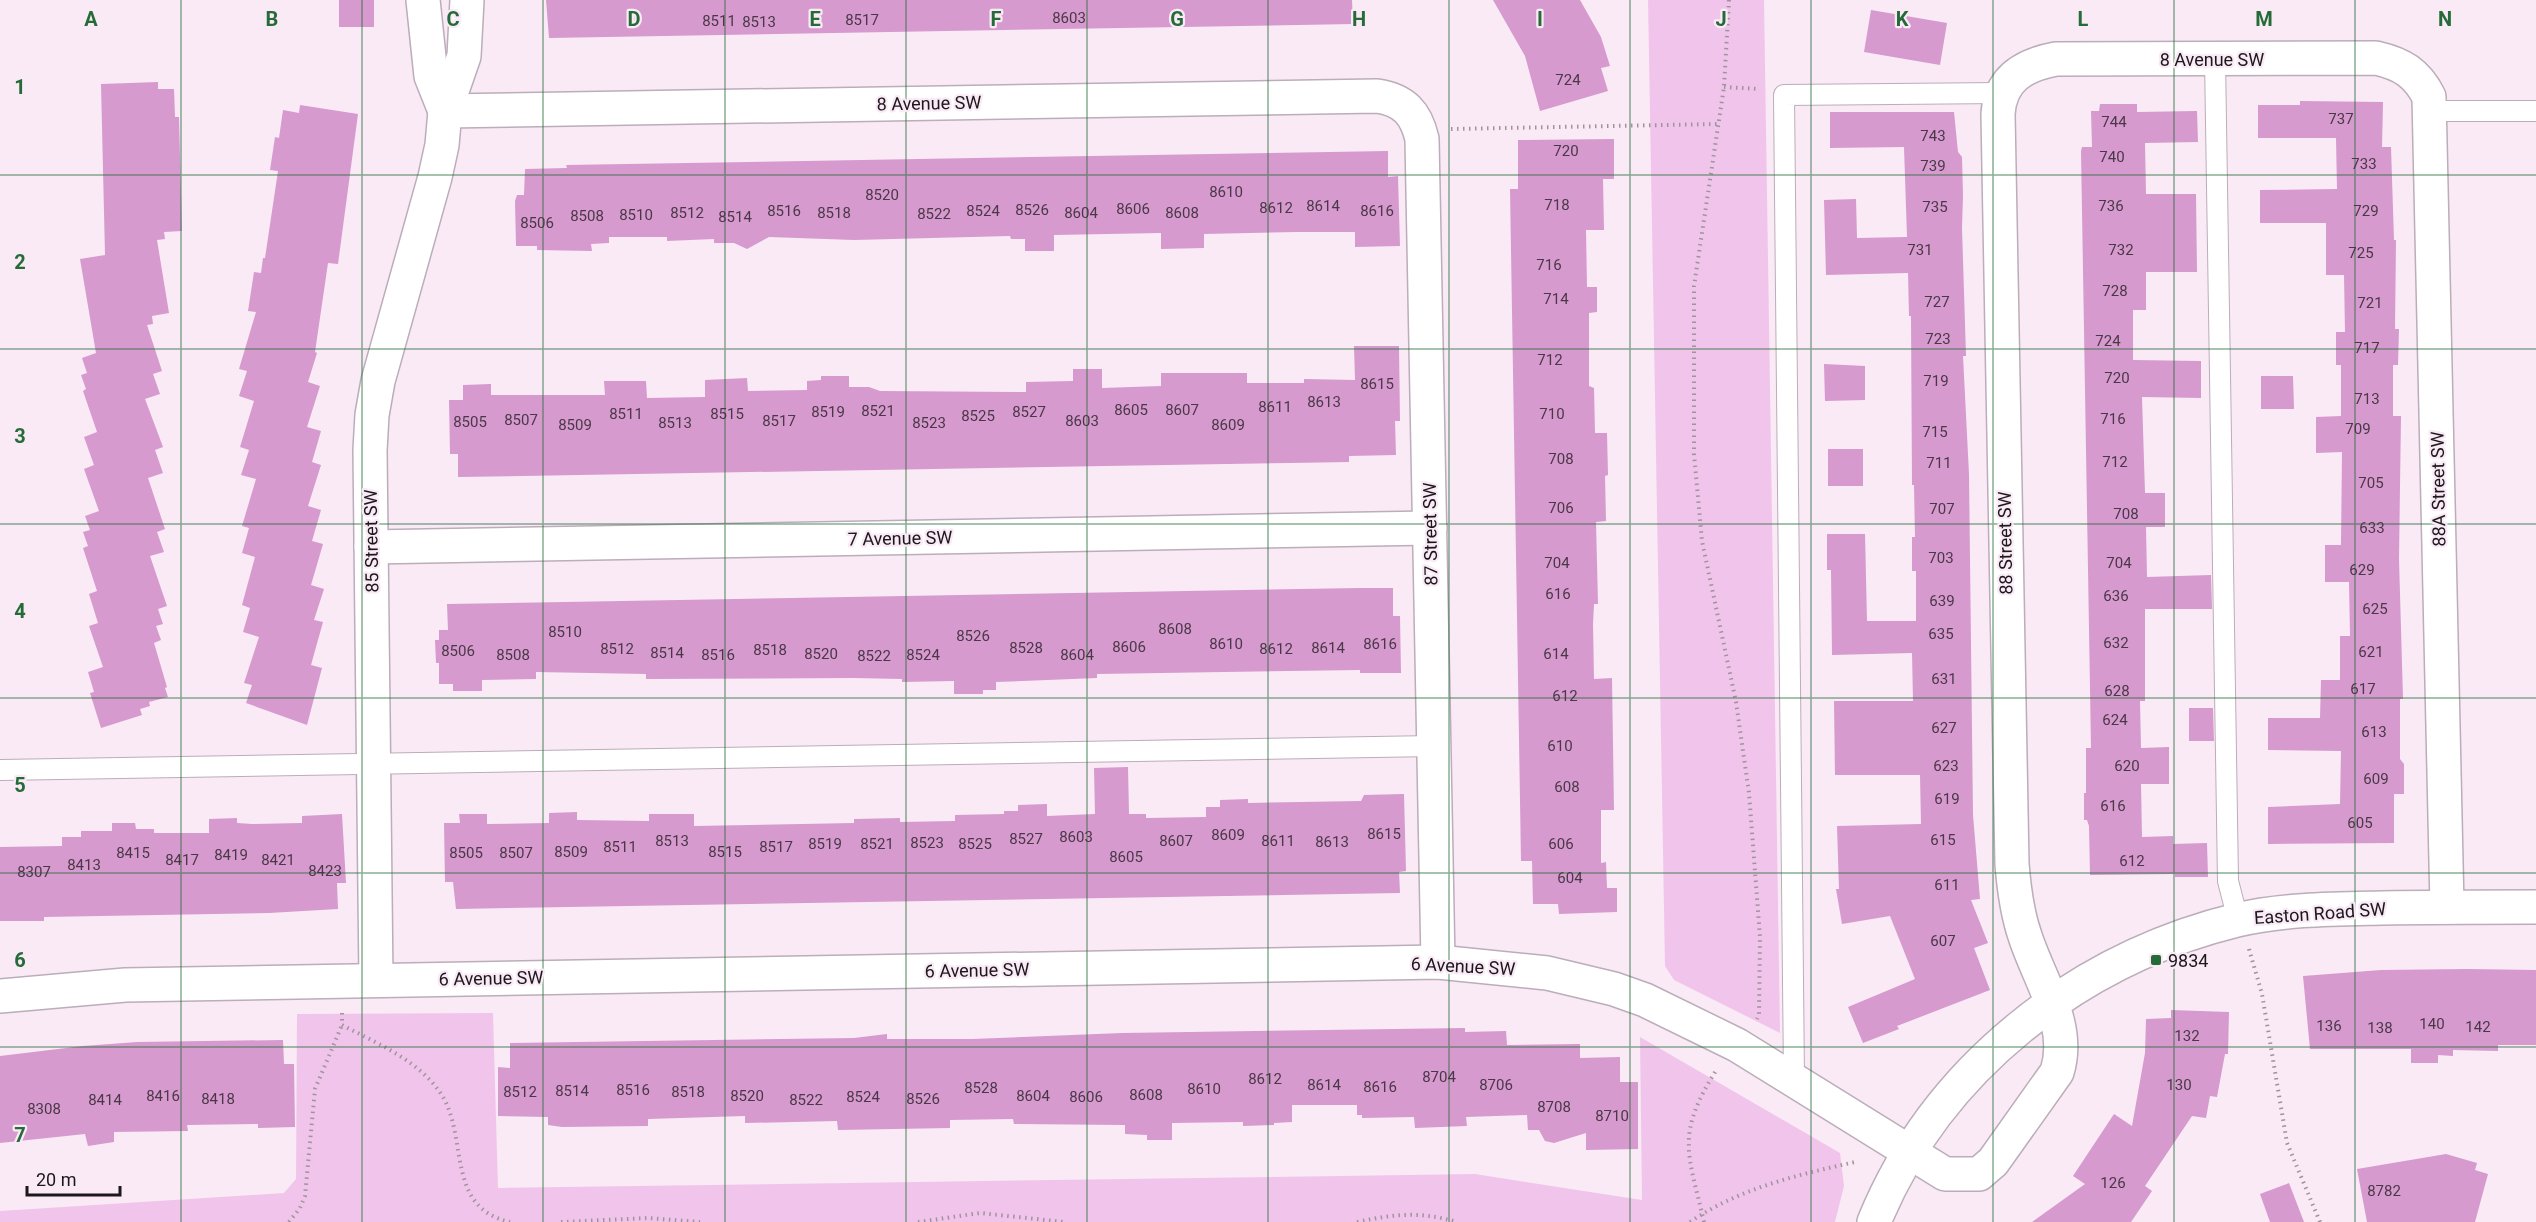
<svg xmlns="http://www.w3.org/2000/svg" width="2536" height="1222" viewBox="0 0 2536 1222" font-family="Roboto,sans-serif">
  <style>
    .green { fill: #f1c5eb }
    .building { fill: #d69ace }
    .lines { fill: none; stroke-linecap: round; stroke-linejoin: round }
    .service-casing { stroke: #bbadb9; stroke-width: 22 }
    .minor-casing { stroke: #bbadb9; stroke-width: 36 }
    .tertiary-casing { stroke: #bbadb9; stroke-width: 36 }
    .path { stroke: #9f949c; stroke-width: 4; stroke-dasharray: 1.5 4.5; stroke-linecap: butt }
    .service { stroke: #fff; stroke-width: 20 }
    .minor { stroke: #fff; stroke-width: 33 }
    .tertiary { stroke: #fff; stroke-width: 33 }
    .grid { fill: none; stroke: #256b38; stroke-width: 1.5; stroke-opacity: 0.55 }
    .poi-dot { fill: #256b38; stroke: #f9eaf6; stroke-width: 2 }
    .labels { text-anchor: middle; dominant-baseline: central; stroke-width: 4.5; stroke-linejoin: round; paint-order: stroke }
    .number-label { font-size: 15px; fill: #4a3848 }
    .street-label { font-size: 18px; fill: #1c171b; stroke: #f9eaf6 }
    .poi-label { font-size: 18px; fill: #1c171b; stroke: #f9eaf6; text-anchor: start }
    .grid-label { font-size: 20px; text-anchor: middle; font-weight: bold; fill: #256b38; stroke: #f9eaf6; stroke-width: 4.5; stroke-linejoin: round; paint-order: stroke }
  </style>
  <rect width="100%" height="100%" fill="#f9eaf6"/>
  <g class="green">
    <polygon points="1648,0 1764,0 1780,1033 1674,980 1665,966"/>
    <polygon points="493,1013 498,1188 1475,1174 1642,1200 1640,1037 1840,1153 1844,1186 1835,1222 0,1222 0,1211 284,1193 296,1179 297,1014"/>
  </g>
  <g class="building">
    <rect x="339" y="0" width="35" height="27"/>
    <polygon points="546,0 1352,0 1353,24 549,38"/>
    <polygon points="1493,0 1580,0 1601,37 1610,66 1601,68 1608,91 1540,111 1525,56"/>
    <polygon points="1871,10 1947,23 1940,65 1864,52"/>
    <polygon points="158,82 158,89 174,89 175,117 179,117 182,231 164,232 165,239 157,240 169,313 152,316 153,324 147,325 162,371 153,374 160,394 145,399 163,447 155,450 163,473 148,478 165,529 157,532 164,552 150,556 167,606 158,609 163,624 156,626 161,640 154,643 167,687 165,688 168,697 149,702 150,706 140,709 142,715 101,728 90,693 94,692 88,672 103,667 89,626 98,623 89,594 97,591 83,548 88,546 83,532 90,530 85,516 99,511 84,469 94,465 84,437 97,432 83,391 86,389 81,375 87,373 82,358 96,353 80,259 105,255 101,84"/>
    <polygon points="2300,101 2383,102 2382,147 2391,147 2394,240 2396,240 2395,329 2399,329 2398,365 2393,365 2393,416 2401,416 2399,559 2403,699 2400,699 2400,759 2404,764 2404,794 2394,794 2394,843 2268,844 2268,807 2340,804 2341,751 2268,750 2268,718 2320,718 2321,680 2340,680 2340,636 2350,636 2349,582 2325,582 2325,545 2341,545 2342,452 2316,453 2316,417 2341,416 2341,365 2336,365 2336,332 2345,332 2344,275 2326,275 2326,223 2260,223 2260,190 2337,189 2336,138 2258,138 2258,105 2300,105"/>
    <polygon points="2100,104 2137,104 2137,112 2197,111 2198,142 2145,143 2146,194 2196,194 2197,272 2146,272 2146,310 2133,310 2133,360 2201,361 2201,398 2142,397 2145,493 2165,493 2165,527 2146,527 2147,577 2211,575 2212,609 2145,609 2145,701 2140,701 2141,748 2169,747 2169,784 2141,784 2142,837 2173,836 2173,844 2207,843 2208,877 2175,877 2175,874 2090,875 2089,826 2087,820 2084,820 2084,793 2086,793 2086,748 2091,748 2081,151 2082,147 2092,147 2091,111 2099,111"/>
    <polygon points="300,105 358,114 338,264 328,263 315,352 317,353 308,382 320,386 307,427 321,431 312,462 321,465 308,506 321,510 312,541 323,544 311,585 324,589 314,620 323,622 311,665 322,668 307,725 246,703 252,685 244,683 259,637 243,632 250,608 242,605 255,557 242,553 249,528 242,526 256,479 241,475 249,450 240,447 254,401 239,396 247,371 239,369 256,312 248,311 254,272 261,273 263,258 265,258 278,171 270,170 275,137 279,138 283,110 299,113"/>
    <polygon points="1830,112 1954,112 1958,152 1962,157 1963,195 1962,228 1966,356 1963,356 1969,474 1973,815 1980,899 1971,900 1988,943 1974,948 1990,990 1897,1026 1899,1029 1863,1043 1848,1007 1915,979 1890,916 1842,924 1836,889 1839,889 1837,826 1921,824 1920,775 1835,775 1834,701 1913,701 1912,653 1832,655 1831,570 1827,570 1827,534 1865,534 1867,621 1916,621 1916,571 1912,571 1912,537 1915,537 1914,485 1912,485 1911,316 1909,316 1908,273 1826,275 1824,200 1856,199 1857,238 1907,237 1904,147 1830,148"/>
    <polygon points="1614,139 1614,179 1603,179 1604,230 1586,230 1587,287 1597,287 1597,312 1589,313 1589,386 1594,388 1595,433 1607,433 1608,475 1605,476 1606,521 1596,522 1598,604 1594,604 1593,624 1594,679 1612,678 1614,810 1601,810 1601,863 1606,862 1607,888 1617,888 1617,912 1559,914 1558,904 1533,904 1532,861 1521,861 1510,189 1518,189 1518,140"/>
    <polygon points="1388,151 1388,177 1398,176 1400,246 1355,247 1355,232 1297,232 1204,234 1204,248 1161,249 1161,233 1054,235 1054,251 1025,251 1025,239 1011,239 1010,236 854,240 769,237 747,249 734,243 714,243 714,239 667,241 667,237 609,237 609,243 591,244 592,251 537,250 537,246 516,246 515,201 517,195 524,195 525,169 567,168 566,165"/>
    <polygon points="1354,346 1399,346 1400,421 1395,421 1396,455 1349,456 1349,462 1290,463 458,477 458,454 450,454 449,400 463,400 463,385 491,384 491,395 605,395 604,381 646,381 647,398 705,397 705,380 747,378 748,391 807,390 807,381 821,380 821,376 849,376 849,387 869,387 880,391 1026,392 1026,382 1073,381 1073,369 1102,369 1102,388 1161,386 1161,373 1247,373 1247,383 1304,383 1304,379 1355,380"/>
    <polygon points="1824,364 1865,366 1865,400 1825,401"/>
    <polygon points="2261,376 2293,376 2294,409 2261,409"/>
    <rect x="1828" y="449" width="35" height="37"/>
    <polygon points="1359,588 1393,588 1393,616 1400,616 1401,673 1360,673 1360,670 1097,674 1097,678 996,682 996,690 983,690 983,694 954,694 954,681 902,682 902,679 854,678 646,679 646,674 536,672 536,679 482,680 482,691 453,691 453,684 439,684 439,663 436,663 435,640 439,640 439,630 448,630 447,604"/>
    <polygon points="2189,708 2213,708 2214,741 2189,741"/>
    <polygon points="1128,767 1129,814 1146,814 1146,818 1206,817 1206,807 1220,807 1220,800 1248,799 1248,803 1361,801 1364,795 1404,794 1406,871 1399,872 1400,893 456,909 453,882 445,882 444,823 460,823 459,814 487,814 487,824 549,823 549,813 577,812 577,820 649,821 649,814 694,814 694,826 854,823 854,819 900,818 900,822 955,821 955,815 1004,814 1004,811 1018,811 1018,805 1047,804 1047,816 1095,814 1094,768"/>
    <polygon points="342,814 346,883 337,883 338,909 269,913 44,917 44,921 0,921 0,847 62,846 62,837 81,837 81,831 112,831 112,823 135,823 136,829 154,829 154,833 209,833 209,819 237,818 237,823 252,824 302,823 302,816"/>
    <polygon points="2467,969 2536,970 2536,1045 2498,1045 2498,1051 2453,1050 2453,1056 2438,1055 2438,1063 2411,1063 2411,1049 2310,1049 2303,976 2381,970"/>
    <polygon points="2171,1010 2229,1012 2228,1054 2225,1054 2217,1097 2210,1096 2206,1118 2192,1116 2145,1186 2152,1191 2131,1222 2032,1222 2085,1184 2073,1176 2114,1114 2132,1126 2145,1053 2146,1019 2171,1018"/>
    <polygon points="1465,1028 1465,1032 1506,1031 1507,1045 1580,1044 1580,1058 1620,1057 1620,1082 1638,1082 1638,1149 1586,1150 1586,1133 1554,1143 1545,1141 1539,1130 1528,1130 1527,1115 1466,1117 1467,1126 1415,1128 1414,1117 1362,1118 1362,1115 1357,1115 1357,1105 1292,1105 1292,1122 1274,1123 1274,1125 1243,1126 1243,1122 1172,1123 1172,1140 1147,1140 1147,1135 1125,1134 1125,1125 1014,1124 1013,1119 950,1120 950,1128 838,1130 837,1121 745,1123 745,1116 648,1119 648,1126 562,1127 548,1125 548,1117 498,1116 498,1067 510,1068 510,1043 854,1038 887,1034 887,1039 972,1039 1122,1033"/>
    <polygon points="283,1040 284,1064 294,1064 295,1127 258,1128 258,1124 187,1125 188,1131 114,1132 114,1142 88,1146 85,1134 0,1143 0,1056 83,1046 137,1042"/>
    <polygon points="2446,1154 2477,1163 2475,1170 2488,1174 2475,1222 2367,1222 2357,1169"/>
    <polygon points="2289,1183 2304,1222 2270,1222 2260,1194"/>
  </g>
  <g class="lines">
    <defs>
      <g id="service">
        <polyline points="2215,59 2228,881 2238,920"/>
        <polyline points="2431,111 2536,111"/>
        <polyline points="0,770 1434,746"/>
        <polyline points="1794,1078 1784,95 2002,93"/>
      </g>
      <g id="minor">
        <polyline points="423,0 431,76 445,111"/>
        <path d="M 445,111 L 1377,96 C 1404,100 1416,113 1422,139 L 1438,962"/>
        <polyline points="371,547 1430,528"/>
        <polyline points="376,980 370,450 372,415 378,381 435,177 442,145 445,111 464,56 467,0"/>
        <path d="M 0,996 L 125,985 L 1438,962 L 1547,973 L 1614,989 L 1645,1000 L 1737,1045 L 1945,1174 L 1979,1174 L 1993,1162 L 2057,1072 C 2072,1025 2039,980 2025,936 C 2017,913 2014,889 2012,864 L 1998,114 C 2000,79 2023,65 2056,59 L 2376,58 C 2402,64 2417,73 2429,97 L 2447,907"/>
      </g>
      <path id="tertiary" d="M 1874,1222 C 1937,1068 2078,959 2237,920 C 2284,909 2334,909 2382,908 C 2433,907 2485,907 2536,907"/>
    </defs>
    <use href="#service" class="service-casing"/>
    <use href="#minor" class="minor-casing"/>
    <use href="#tertiary" class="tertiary-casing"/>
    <g class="path">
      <polyline points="1729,0 1724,87 1694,286 1694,454 1702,541 1736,702 1749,793 1760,937 1759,1014 1757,1019"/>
      <polyline points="1724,87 1759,89"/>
      <polyline points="1451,129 1717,124"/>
      <polyline points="2249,949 2262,994 2287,1143 2320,1222"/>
      <path d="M 342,1013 L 342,1025 C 378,1044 421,1061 443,1097 C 468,1140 446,1208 510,1222"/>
      <polyline points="289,1222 300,1208 305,1196 315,1089 342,1025"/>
      <polyline points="561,1222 648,1218 700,1222"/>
      <polyline points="918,1222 980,1213 1064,1222"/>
      <path d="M 1357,1222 C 1395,1214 1419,1211 1457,1222"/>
      <path d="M 1690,1222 C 1740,1188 1797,1175 1855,1162"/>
      <path d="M 1704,1222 C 1688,1152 1675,1135 1717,1069"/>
    </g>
    <use href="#service" class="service"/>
    <use href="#minor" class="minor"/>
    <use href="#tertiary" class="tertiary"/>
  </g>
  <path class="grid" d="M 181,0 L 181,1222M 362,0 L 362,1222M 543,0 L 543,1222M 725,0 L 725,1222M 906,0 L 906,1222M 1087,0 L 1087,1222M 1268,0 L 1268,1222M 1449,0 L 1449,1222M 1630,0 L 1630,1222M 1811,0 L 1811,1222M 1993,0 L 1993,1222M 2174,0 L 2174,1222M 2355,0 L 2355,1222M 0,175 L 2536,175M 0,349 L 2536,349M 0,524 L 2536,524M 0,698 L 2536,698M 0,873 L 2536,873M 0,1047 L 2536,1047"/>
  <rect class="poi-dot" x="2150" y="954" width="12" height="12" rx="3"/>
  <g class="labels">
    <g class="number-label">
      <text x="1069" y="18">8603</text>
      <text x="862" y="20">8517</text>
      <text x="719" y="21">8511</text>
      <text x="759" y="22">8513</text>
      <text x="1568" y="80">724</text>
      <text x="2341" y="119">737</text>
      <text x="2114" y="122">744</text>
      <text x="1933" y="136">743</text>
      <text x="1566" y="151">720</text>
      <text x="2112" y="157">740</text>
      <text x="2364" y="164">733</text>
      <text x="1933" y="166">739</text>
      <text x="1226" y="192">8610</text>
      <text x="882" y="195">8520</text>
      <text x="1557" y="205">718</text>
      <text x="1323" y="206">8614</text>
      <text x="2111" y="206">736</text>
      <text x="1935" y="207">735</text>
      <text x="1276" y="208">8612</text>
      <text x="1133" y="209">8606</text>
      <text x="1032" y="210">8526</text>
      <text x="784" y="211">8516</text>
      <text x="983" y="211">8524</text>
      <text x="1377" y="211">8616</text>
      <text x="2366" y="211">729</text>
      <text x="687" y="213">8512</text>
      <text x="834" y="213">8518</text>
      <text x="1081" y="213">8604</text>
      <text x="1182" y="213">8608</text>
      <text x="934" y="214">8522</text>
      <text x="636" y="215">8510</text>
      <text x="587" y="216">8508</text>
      <text x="735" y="217">8514</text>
      <text x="537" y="223">8506</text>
      <text x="1920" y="250">731</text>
      <text x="2121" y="250">732</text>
      <text x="2361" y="253">725</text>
      <text x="1549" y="265">716</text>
      <text x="2115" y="291">728</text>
      <text x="1556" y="299">714</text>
      <text x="1937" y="302">727</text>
      <text x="2370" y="303">721</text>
      <text x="1938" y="339">723</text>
      <text x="2108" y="341">724</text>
      <text x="2367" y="348">717</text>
      <text x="1550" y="360">712</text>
      <text x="2117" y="378">720</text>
      <text x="1936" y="381">719</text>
      <text x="1377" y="384">8615</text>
      <text x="2367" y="399">713</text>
      <text x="1324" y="402">8613</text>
      <text x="1275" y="407">8611</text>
      <text x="1131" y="410">8605</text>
      <text x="1182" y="410">8607</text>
      <text x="878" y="411">8521</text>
      <text x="828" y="412">8519</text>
      <text x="1029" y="412">8527</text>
      <text x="626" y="414">8511</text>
      <text x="727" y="414">8515</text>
      <text x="1552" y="414">710</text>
      <text x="978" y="416">8525</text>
      <text x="2113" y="419">716</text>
      <text x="521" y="420">8507</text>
      <text x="779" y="421">8517</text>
      <text x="1082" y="421">8603</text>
      <text x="470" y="422">8505</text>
      <text x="675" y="423">8513</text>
      <text x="929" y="423">8523</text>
      <text x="575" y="425">8509</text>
      <text x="1228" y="425">8609</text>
      <text x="2358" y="429">709</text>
      <text x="1935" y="432">715</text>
      <text x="1561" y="459">708</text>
      <text x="2115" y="462">712</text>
      <text x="1939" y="463">711</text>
      <text x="2371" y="483">705</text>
      <text x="1561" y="508">706</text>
      <text x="1942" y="509">707</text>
      <text x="2126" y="514">708</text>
      <text x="2372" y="528">633</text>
      <text x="1941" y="558">703</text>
      <text x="1557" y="563">704</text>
      <text x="2119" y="563">704</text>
      <text x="2362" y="570">629</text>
      <text x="1558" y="594">616</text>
      <text x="2116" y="596">636</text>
      <text x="1942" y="601">639</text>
      <text x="2375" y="609">625</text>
      <text x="1175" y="629">8608</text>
      <text x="565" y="632">8510</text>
      <text x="1941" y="634">635</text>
      <text x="973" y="636">8526</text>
      <text x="2116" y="643">632</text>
      <text x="1226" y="644">8610</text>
      <text x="1380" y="644">8616</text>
      <text x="1129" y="647">8606</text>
      <text x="1026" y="648">8528</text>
      <text x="1328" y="648">8614</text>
      <text x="617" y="649">8512</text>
      <text x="1276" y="649">8612</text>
      <text x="770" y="650">8518</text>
      <text x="458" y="651">8506</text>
      <text x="2371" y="652">621</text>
      <text x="667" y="653">8514</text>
      <text x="821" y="654">8520</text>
      <text x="1556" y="654">614</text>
      <text x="513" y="655">8508</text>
      <text x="718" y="655">8516</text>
      <text x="923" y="655">8524</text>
      <text x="1077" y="655">8604</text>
      <text x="874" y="656">8522</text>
      <text x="1944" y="679">631</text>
      <text x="2363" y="689">617</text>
      <text x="2117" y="691">628</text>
      <text x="1565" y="696">612</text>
      <text x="2115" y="720">624</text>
      <text x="1944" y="728">627</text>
      <text x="2374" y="732">613</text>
      <text x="1560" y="746">610</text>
      <text x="1946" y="766">623</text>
      <text x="2127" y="766">620</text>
      <text x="2376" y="779">609</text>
      <text x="1567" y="787">608</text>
      <text x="1947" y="799">619</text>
      <text x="2113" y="806">616</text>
      <text x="2360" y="823">605</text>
      <text x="1384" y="834">8615</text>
      <text x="1228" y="835">8609</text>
      <text x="1076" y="837">8603</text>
      <text x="1026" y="839">8527</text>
      <text x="1943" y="840">615</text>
      <text x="672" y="841">8513</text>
      <text x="1176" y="841">8607</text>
      <text x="1278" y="841">8611</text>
      <text x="1332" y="842">8613</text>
      <text x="927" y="843">8523</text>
      <text x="825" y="844">8519</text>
      <text x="877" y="844">8521</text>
      <text x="975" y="844">8525</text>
      <text x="1561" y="844">606</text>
      <text x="620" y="847">8511</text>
      <text x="776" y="847">8517</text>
      <text x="571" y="852">8509</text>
      <text x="725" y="852">8515</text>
      <text x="133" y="853">8415</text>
      <text x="466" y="853">8505</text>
      <text x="516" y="853">8507</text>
      <text x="231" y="855">8419</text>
      <text x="1126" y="857">8605</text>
      <text x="182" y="860">8417</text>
      <text x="278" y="860">8421</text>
      <text x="2132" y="861">612</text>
      <text x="84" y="865">8413</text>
      <text x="325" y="871">8423</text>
      <text x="34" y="872">8307</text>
      <text x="1570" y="878">604</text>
      <text x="1947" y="885">611</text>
      <text x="1943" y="941">607</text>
      <text x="2432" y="1024">140</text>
      <text x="2329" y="1026">136</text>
      <text x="2478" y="1027">142</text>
      <text x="2380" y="1028">138</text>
      <text x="2187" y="1036">132</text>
      <text x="1439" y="1077">8704</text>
      <text x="1265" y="1079">8612</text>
      <text x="1324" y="1085">8614</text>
      <text x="1496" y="1085">8706</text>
      <text x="2179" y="1085">130</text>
      <text x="1380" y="1087">8616</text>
      <text x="981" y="1088">8528</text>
      <text x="1204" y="1089">8610</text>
      <text x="633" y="1090">8516</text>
      <text x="572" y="1091">8514</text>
      <text x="520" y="1092">8512</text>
      <text x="688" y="1092">8518</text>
      <text x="1146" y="1095">8608</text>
      <text x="163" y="1096">8416</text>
      <text x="747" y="1096">8520</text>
      <text x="1033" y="1096">8604</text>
      <text x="863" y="1097">8524</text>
      <text x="1086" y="1097">8606</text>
      <text x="218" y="1099">8418</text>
      <text x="923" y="1099">8526</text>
      <text x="105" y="1100">8414</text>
      <text x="806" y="1100">8522</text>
      <text x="1554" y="1107">8708</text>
      <text x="44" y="1109">8308</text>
      <text x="1612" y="1116">8710</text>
      <text x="2113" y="1183">126</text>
      <text x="2384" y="1191">8782</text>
    </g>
    <g class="street-label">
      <text x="2212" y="59">8 Avenue SW</text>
      <text transform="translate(929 103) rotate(-1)">8 Avenue SW</text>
      <text transform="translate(2438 489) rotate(-91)">88A Street SW</text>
      <text transform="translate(1430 534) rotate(-91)">87 Street SW</text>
      <text transform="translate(900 538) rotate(-1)">7 Avenue SW</text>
      <text transform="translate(371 541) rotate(-91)">85 Street SW</text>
      <text transform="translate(2005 543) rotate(-91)">88 Street SW</text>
      <text transform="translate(2320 913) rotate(-4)">Easton Road SW</text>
      <text transform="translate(1463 966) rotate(3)">6 Avenue SW</text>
      <text transform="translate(977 970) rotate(-1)">6 Avenue SW</text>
      <text transform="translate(491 978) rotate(-1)">6 Avenue SW</text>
    </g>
    <g class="poi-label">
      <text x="2168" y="960">9834</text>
    </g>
  </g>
  <g class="grid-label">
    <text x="91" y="26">A</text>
    <text x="272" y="26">B</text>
    <text x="453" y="26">C</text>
    <text x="634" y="26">D</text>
    <text x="815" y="26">E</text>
    <text x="996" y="26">F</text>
    <text x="1177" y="26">G</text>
    <text x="1359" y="26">H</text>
    <text x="1540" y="26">I</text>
    <text x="1721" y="26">J</text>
    <text x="1902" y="26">K</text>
    <text x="2083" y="26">L</text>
    <text x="2264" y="26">M</text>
    <text x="2445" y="26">N</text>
    <text x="20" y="94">1</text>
    <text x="20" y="269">2</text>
    <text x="20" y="443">3</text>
    <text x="20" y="618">4</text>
    <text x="20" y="792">5</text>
    <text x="20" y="967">6</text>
    <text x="20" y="1142">7</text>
  </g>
  <path d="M27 1186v9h93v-9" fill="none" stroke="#1c171b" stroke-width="3"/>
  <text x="36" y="1186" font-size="18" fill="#1c171b" stroke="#f9eaf6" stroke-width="4.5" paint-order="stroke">20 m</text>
</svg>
